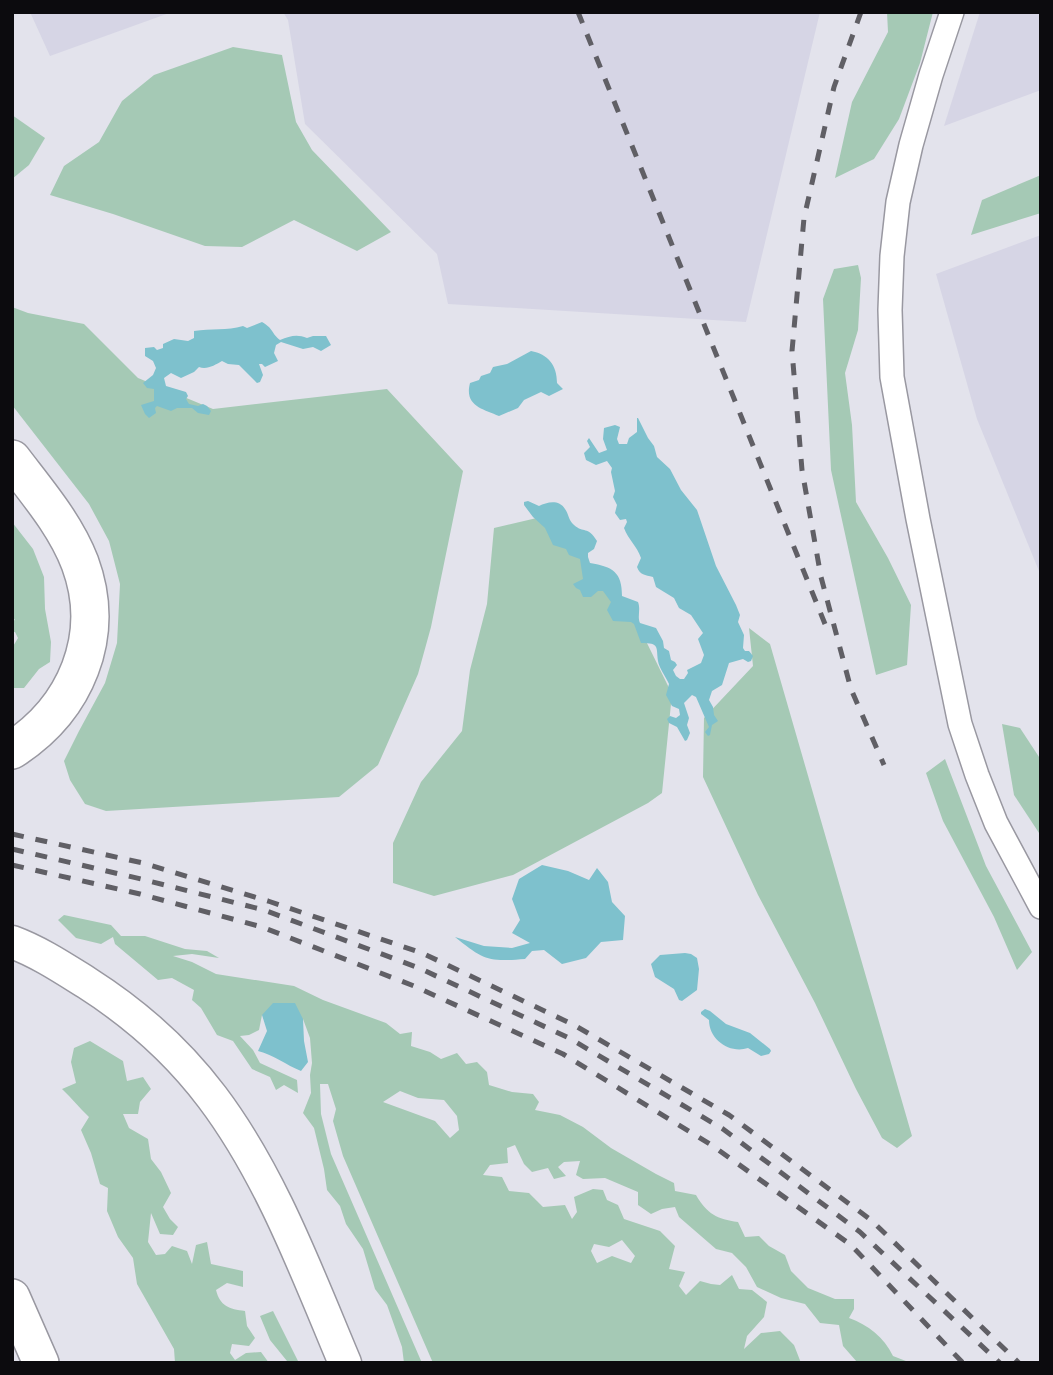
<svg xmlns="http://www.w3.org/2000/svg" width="1053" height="1375" viewBox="0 0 1053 1375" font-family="Lato,sans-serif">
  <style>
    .built { fill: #d6d5e5 }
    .green { fill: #a5c9b5; fill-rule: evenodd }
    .water { fill: #7ec1cd }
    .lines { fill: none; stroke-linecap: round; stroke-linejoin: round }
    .minor-casing { stroke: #9998a1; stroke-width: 26 }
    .secondary-casing { stroke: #9998a1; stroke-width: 35 }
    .primary-casing { stroke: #9998a1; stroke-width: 38 }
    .trunk-casing { stroke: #9998a1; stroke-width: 40 }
    .minor { stroke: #fff; stroke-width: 23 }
    .secondary { stroke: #fff; stroke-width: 32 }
    .primary { stroke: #fff; stroke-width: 35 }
    .trunk { stroke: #fff; stroke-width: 37 }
    .rail { stroke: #605f65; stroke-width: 5; stroke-dasharray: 12 12; stroke-linecap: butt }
  </style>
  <rect width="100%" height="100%" fill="#e3e3ec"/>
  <g class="built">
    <polygon points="30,12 172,12 50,56"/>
    <polygon points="283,12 820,12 746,322 448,304 437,254 305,124 288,20"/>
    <polygon points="980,12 1041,12 1041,90 944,126"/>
    <polygon points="1041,235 1041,576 977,419 936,274"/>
  </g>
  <g class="green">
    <polygon points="887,12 933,12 920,63 899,119 874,159 835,178 852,102 888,32"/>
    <polygon points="233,47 282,55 296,122 312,150 391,232 357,251 294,220 242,247 205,246 113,214 50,195 64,166 99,142 122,101 154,75"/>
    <polygon points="12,115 45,138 29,165 12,179"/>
    <polygon points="1041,175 1041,213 971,235 982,200"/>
    <polygon points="858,265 861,278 858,330 845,373 852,425 856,502 888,558 911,605 907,665 876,675 831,470 823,299 834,269"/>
    <polygon points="12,307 28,313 84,324 138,378 213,409 387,389 463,471 431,627 418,674 378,765 339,797 106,811 85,804 70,780 64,761 79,731 105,683 117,643 120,584 109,541 89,504 12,405"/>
    <polygon points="541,517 602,576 643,635 672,694 662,793 648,803 513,875 434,896 393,883 393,843 421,782 462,731 470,670 487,604 494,528"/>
    <polygon points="12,522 33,549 44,577 45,609 51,642 50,662 39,669 24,688 12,688 12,648 18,638 15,632 12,632 12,621 15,620 12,616"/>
    <polygon points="749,628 770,644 912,1136 897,1148 882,1138 856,1089 815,1003 758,895 703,777 704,718 753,666"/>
    <polygon points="1002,724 1020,728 1041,760 1041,836 1014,795"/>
    <polygon points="945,759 986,866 1032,952 1017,970 994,917 943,821 926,773"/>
    <path d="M 64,915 L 111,925 L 121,936 L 145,936 L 185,949 L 207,951 L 219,958 L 192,954 L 173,956 L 192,962 L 216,974 L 294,986 L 323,1000 L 386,1023 L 400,1034 L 412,1032 L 411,1046 L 430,1052 L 441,1059 L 457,1053 L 466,1064 L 477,1062 L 487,1072 L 489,1085 L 512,1092 L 533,1094 L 539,1102 L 535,1110 L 560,1115 L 583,1127 L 611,1148 L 656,1174 L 674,1183 L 675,1191 L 696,1195 C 707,1214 717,1219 738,1222 L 745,1237 L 759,1236 L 769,1246 L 785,1255 L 791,1271 L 808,1288 L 835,1299 L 854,1299 L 854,1309 L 849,1318 C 868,1325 884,1337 893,1356 L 911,1363 L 857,1362 L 843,1346 L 839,1325 L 820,1323 L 805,1304 L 781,1298 L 757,1287 L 746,1267 L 732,1253 L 716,1249 L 679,1217 L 675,1207 L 662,1209 L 651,1214 L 638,1205 L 638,1192 L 605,1178 L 583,1179 L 576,1175 L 580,1161 L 564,1162 L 558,1167 L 566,1176 L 554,1179 L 548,1168 L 532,1172 L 524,1164 L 515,1145 L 507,1148 L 508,1163 L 490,1165 L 483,1175 L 502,1177 L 509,1191 L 529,1193 L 543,1207 L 565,1205 L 572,1219 L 577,1212 L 574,1197 L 593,1189 L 603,1190 L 607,1200 L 618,1205 L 624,1219 L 660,1231 L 675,1246 L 669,1269 L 685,1272 L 679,1286 L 686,1295 L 700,1281 L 711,1284 L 720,1285 L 732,1275 L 739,1289 L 752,1290 L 767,1302 L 764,1317 L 747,1336 L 744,1349 L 761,1333 L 780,1331 L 794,1345 L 801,1363 L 433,1363 L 343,1156 L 333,1121 L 336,1109 L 328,1084 L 320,1084 L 321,1114 L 331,1154 L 422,1363 L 404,1363 L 402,1347 L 387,1305 L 375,1289 L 363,1249 L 346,1224 L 340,1206 L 327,1190 L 324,1169 L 314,1128 L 303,1113 L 311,1093 L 310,1075 L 312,1063 L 310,1038 L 303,1019 L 262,1015 L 259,1030 L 249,1035 L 240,1036 L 253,1050 L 260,1063 L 297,1080 L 298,1093 L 284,1085 L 276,1090 L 270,1077 L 252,1069 L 233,1041 L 217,1035 L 201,1008 L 192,1000 L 194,990 L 172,978 L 158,980 L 115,944 L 113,937 L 101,944 L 76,938 L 58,920 ZM 400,1091 L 418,1098 L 444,1100 L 457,1116 L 459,1130 L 450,1138 L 435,1121 L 383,1102 ZM 622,1240 L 635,1256 L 631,1263 L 612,1256 L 597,1263 L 591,1251 L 594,1244 L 609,1247 Z"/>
    <path d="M 90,1041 L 123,1061 L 127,1081 L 143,1077 L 151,1089 L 140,1102 L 138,1114 L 123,1114 L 129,1128 L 148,1139 L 151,1159 L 161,1172 L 171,1193 L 163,1207 L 170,1219 L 178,1227 L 173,1235 L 160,1234 L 151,1213 L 148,1242 L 156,1255 L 165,1254 L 172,1246 L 187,1251 L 192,1264 L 196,1245 L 207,1242 L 211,1264 L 243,1271 L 243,1287 L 227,1283 L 216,1290 C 220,1306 229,1309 245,1311 L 247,1326 L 255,1338 L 249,1346 L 232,1344 L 230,1353 L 235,1360 L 246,1353 L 261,1352 L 269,1363 L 175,1363 L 174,1349 L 137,1284 L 133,1258 L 118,1237 L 107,1211 L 108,1188 L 100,1184 L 91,1153 L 81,1130 L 89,1117 C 79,1108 72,1098 62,1089 L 76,1083 L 71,1062 L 74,1048 Z"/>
    <polygon points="273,1311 299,1363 286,1363 287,1361 270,1340 260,1316"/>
  </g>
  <g class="water">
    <path d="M 262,322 C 274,329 271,333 280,340 C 290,336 297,334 307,338 L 313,336 L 326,336 L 331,345 L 321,351 L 313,347 L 303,349 L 281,342 L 276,345 L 274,353 L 278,361 L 265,367 L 262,364 L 259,364 L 263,375 L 260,382 L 257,383 L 239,365 L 228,364 L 222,361 C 215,365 207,370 199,367 L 194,372 L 181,378 L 171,373 L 164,378 L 166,386 L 186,392 L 188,396 L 186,399 L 189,404 L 198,406 L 203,404 L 207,406 L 211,411 L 209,415 L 198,413 L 192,408 L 177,408 L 171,411 L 157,406 L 155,408 L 156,413 L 149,418 L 145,414 L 141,405 L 154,401 L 154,389 L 147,388 L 143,383 L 153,375 L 156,368 L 153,361 L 145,356 L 145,348 L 154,347 L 157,350 L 163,348 L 163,344 L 174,339 L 188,341 L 194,338 L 194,331 C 211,328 227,331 243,326 L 247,328 Z"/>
    <path d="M 531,351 C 548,354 557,365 557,383 L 563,389 L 549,396 L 541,392 L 524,400 L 518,408 L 499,416 C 483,409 464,406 470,383 L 479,380 L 481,376 L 490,373 L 493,367 L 507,364 Z"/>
    <path d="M 637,418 L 638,418 L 648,438 L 654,446 L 657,457 L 670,469 L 681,490 L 697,510 L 716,566 L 736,605 L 740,615 L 738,622 L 744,635 L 743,648 L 745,651 L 749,651 L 753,656 L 751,661 L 748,662 L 743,659 L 729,663 L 722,685 L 712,691 L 709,700 L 713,707 L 714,715 L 718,721 L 712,725 L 710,735 L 708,736 L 705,732 L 709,727 L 696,697 L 692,695 L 684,703 L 689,718 L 687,725 L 690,733 L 687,740 L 685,741 L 677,727 L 669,723 L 667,719 L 670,716 L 676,718 L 680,715 L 679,709 L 672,706 L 666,695 L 669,684 C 666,677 659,668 658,661 C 656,647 660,643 641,643 L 634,624 L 631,622 L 613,621 L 607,610 L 611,602 L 603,591 L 598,591 L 591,597 L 583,597 L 580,590 L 576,588 L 573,584 L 583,579 L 580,559 L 569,555 L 566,549 L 553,545 L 545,528 L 533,517 L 524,505 L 524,502 L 528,501 L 539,506 C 547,502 559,499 565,509 C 569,514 568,520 574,525 C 584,534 587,525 597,541 L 594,549 L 588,553 L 588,557 L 590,563 C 613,567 622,572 622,596 L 638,602 C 641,610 637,616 640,623 L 656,628 L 663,641 L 664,648 L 669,651 L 671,660 L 675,662 L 677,665 L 673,670 L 676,676 L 680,679 L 684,679 L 688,673 L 687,670 L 701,663 L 704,655 L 698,639 L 703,633 L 691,615 L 679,608 L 674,598 L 656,587 L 653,577 C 645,575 640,575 637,567 L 641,558 C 637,546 628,539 624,528 L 627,522 L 626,519 L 620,520 L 615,513 L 617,505 L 613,497 L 615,491 L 611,472 L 612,468 L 607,461 L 596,465 L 586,460 L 584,453 L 590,447 L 587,441 L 589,438 L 599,453 L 607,450 L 603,439 L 604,428 L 615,425 L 620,427 L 617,439 L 619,444 L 627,444 L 629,438 L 637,432 Z"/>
    <path d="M 542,865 L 568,871 L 589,880 L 597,868 L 608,882 L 612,902 L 625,916 L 623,940 L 601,942 L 586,958 L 562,964 L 544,950 L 532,951 L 525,959 C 487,962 484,960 455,937 L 484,946 L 512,948 L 530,943 L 512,933 L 520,920 L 512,899 L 519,879 Z"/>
    <polygon points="685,953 691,954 697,958 699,969 697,990 682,1001 679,1000 674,989 655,977 651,964 660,955"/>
    <path d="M 273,1003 L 295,1003 L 303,1019 L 304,1041 L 308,1062 L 301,1071 C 286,1065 274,1055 258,1051 L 267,1031 L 262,1015 Z"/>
    <path d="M 705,1009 L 710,1011 L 726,1024 L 750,1033 L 770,1049 L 771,1051 L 769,1054 L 761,1056 L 748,1048 C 730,1054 709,1040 709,1020 L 701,1014 L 701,1012 Z"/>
  </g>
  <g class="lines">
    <defs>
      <polyline id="minor" points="952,12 931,75 911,145 898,202 892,256 890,310 892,377 918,519 960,724 977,775 996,823 1041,907"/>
      <path id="secondary" d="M 12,942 C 39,952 63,968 87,983 C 134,1013 178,1052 212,1097 C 271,1175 307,1273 345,1363"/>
      <polyline id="primary" points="12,1297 41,1363"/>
      <path id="trunk" d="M 12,459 C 37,492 65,524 80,563 C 107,636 76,709 12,750"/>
    </defs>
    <use href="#minor" class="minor-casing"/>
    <use href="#secondary" class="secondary-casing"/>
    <use href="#primary" class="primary-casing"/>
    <use href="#trunk" class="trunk-casing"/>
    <use href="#minor" class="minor"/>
    <use href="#secondary" class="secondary"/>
    <use href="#primary" class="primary"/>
    <use href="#trunk" class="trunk"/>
    <g class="rail">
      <polyline points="578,12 825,624"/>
      <polyline points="861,12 834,87 804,218 792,351 802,470 821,577 851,689 884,765"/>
      <polyline points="12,834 143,863 268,901 422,953 574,1025 729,1115 871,1220 1019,1363"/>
      <polyline points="12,849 141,879 264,910 419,968 569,1038 723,1129 860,1232 1000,1363"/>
      <polyline points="12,865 140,894 262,927 414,986 563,1054 713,1146 851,1245 963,1363"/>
    </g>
  </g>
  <rect width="1053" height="1375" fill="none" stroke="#0c0b0e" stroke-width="28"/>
</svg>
